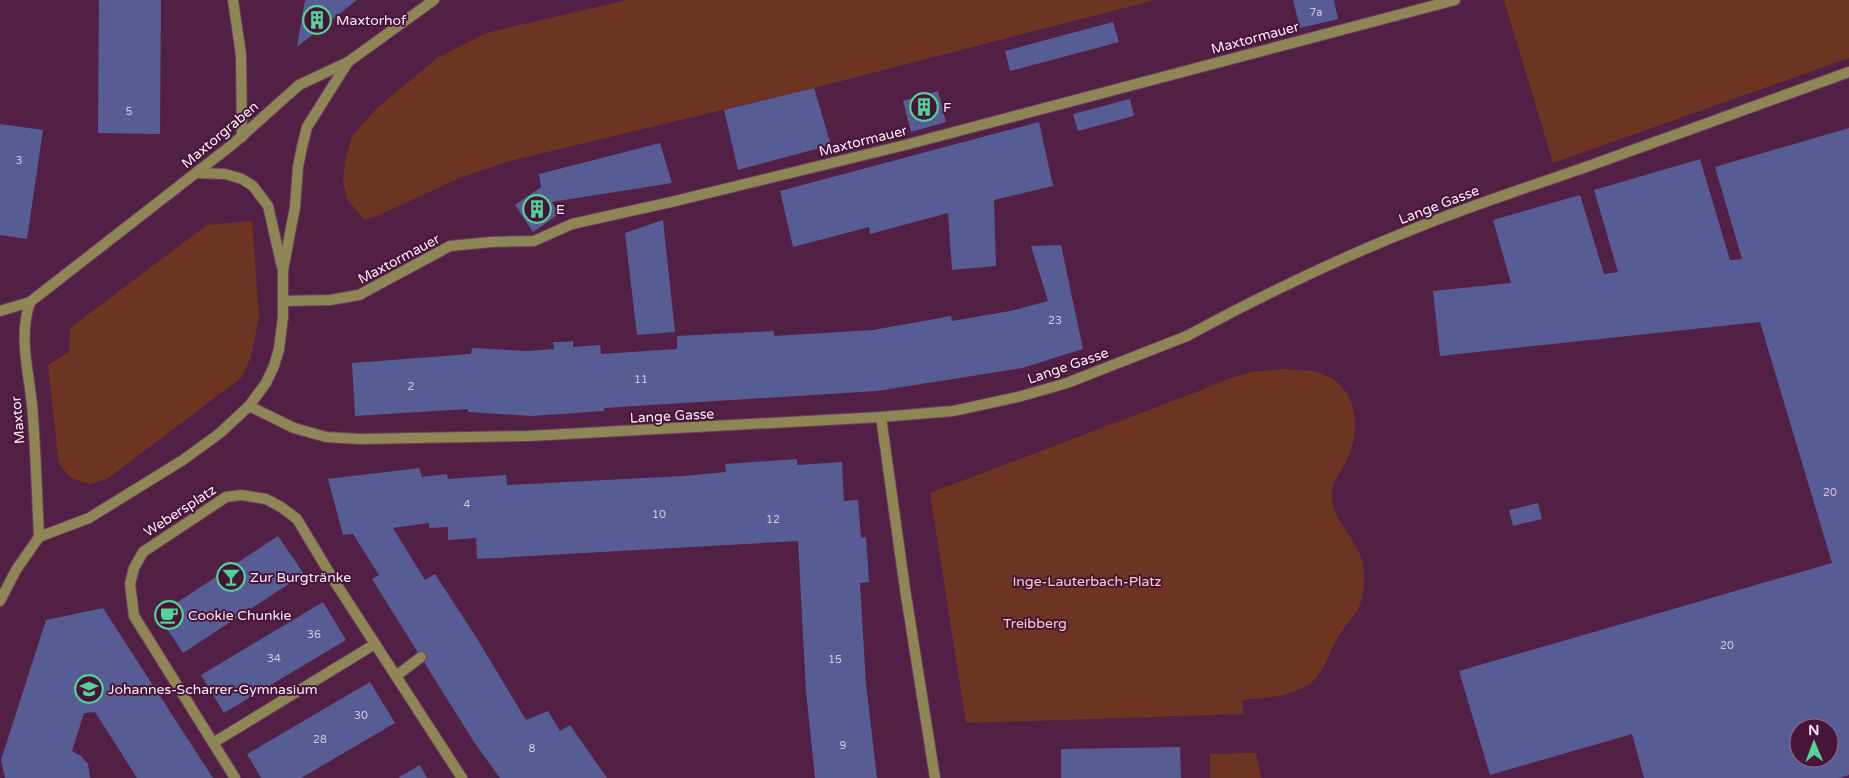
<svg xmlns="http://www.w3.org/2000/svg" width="1849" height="778" viewBox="0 0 1849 778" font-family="'Varela Round',sans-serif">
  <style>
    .green { fill: #6d3521 }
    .building { fill: #585c94; fill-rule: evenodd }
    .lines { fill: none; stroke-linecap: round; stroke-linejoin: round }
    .lane-casing { stroke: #6d4060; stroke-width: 12 }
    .street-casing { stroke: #6d4060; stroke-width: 12 }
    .lane { stroke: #8e8654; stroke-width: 10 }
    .street { stroke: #8e8654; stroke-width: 10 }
    .labels { text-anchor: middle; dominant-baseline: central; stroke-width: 4; stroke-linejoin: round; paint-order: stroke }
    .number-label { font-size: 11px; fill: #d4c6de }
    .poi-label { font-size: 14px; fill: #fdeaf6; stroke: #461539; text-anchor: start }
    .street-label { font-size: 14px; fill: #fdeaf6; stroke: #461539 }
    .park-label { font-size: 14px; fill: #f7cfc1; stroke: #461539 }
  </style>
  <rect width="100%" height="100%" fill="#522044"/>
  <g class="green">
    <polygon points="627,0 1155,0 814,88 514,160 462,177 379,215 365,220 348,201 343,182 345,162 352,136 376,109 437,58 486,33"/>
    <polygon points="1504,0 1849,0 1849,58 1553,163"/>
    <polygon points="252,221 259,316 251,357 241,378 107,479 90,484 71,478 60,465 58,457 48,365 69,352 70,328 207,225"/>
    <path d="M 1286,369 C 1297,370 1310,370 1320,373 C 1359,386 1362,430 1346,462 C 1339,476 1330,482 1332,500 C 1336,525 1358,540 1363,564 C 1365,577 1364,589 1361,602 C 1357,615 1345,625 1338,637 C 1330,650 1326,668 1314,680 C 1311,684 1303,688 1298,690 C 1281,698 1260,698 1242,700 L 1244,714 L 966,723 L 930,493 L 1199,391 L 1225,380 L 1251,372 Z"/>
    <polygon points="1256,753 1261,778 1210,778 1210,754"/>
  </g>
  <g class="building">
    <polygon points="99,0 161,0 160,134 98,133"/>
    <polygon points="305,0 357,0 297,47"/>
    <polygon points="1293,0 1334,0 1338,19 1300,28"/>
    <polygon points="1113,22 1119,42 1010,71 1005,51"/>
    <polygon points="814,88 831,145 738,170 724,110"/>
    <polygon points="938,91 946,122 911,132 903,101"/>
    <polygon points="1130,99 1134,116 1078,131 1073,114"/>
    <polygon points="1039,122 1053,186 994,200 996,266 952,270 948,213 870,234 869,227 793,247 780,191"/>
    <polygon points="0,124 43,130 27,239 0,235"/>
    <path d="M 1849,128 L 1849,775 L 1839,778 L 1644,778 L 1632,734 L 1490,775 L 1459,671 L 1832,563 L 1760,322 L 1440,356 L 1433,291 L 1511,283 L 1493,220 L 1580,195 L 1604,274 L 1618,272 L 1594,190 L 1700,159 L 1730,260 L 1742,259 L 1715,167 ZM 1799,728 L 1829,728 L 1829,758 L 1799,758 Z"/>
    <polygon points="660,143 672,183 552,202 559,214 533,232 515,205 541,187 539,174"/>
    <polygon points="663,220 675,332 637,335 625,233"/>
    <polygon points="1061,245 1083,349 1022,368 877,391 604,408 604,411 532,416 468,412 468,409 355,416 352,363 471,354 472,348 528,351 554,349 553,342 564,342 573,341 573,347 600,345 601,354 677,349 677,336 774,331 774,336 873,330 951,316 952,321 1010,311 1048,301 1031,246"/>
    <polygon points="797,459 797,465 842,462 844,501 858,500 861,538 866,537 869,582 860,583 866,684 877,778 815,778 806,691 798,541 477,559 476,538 448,540 448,527 429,528 429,523 393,528 425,580 435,574 476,637 526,720 548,711 560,731 570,725 607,778 500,778 474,742 372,579 379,575 353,534 343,535 328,479 419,468 422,477 447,474 448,479 506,475 507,485 684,476 726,472 725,464"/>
    <polygon points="1538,503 1542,519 1513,526 1509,510"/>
    <polygon points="278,536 304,574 183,653 158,615"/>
    <polygon points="323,602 346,640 224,713 201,675"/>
    <polygon points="103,608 132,653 213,778 137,778 95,712 84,713 72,751 81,756 88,764 90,778 5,778 1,760 46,620"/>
    <polygon points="370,682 395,723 301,778 261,778 247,754"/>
    <polygon points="1180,747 1181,778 1061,778 1061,749"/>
    <polygon points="420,765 427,778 398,778"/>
  </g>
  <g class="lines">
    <defs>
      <g id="lane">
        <path d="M 1187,336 C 1261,296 1337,259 1416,228 C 1472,205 1529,187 1586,167 C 1674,135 1761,104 1849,72"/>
        <polyline points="396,676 421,657"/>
        <polyline points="213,743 375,644"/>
      </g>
      <g id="street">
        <polyline points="233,0 241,55 242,137"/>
        <polyline points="197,173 225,174 242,179 253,186 268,206 282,267"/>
        <polyline points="284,301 330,300 359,295 450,246 491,242 534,241 572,224 671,202 905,145 1455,0"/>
        <path d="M 30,302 C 17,341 31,377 33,417 C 36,457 37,497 39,537"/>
        <polyline points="0,311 30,302 233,144 299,85 348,62 434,0"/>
        <polyline points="249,406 294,428 326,437 360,439 528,436 881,417 953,411 1018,397 1067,383 1187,336"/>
        <polyline points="881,417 905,589 935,778"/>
        <polyline points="39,537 89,518 183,460 220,433 249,406 266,383 274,366 279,349 283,317 283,270 295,207 298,167 302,147 307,127 348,62"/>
        <polyline points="0,601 16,570 39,537"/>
        <polyline points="235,778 134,616 130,584 134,568 143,552 226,497 241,495 266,499 281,507 297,519 333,579 462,778"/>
      </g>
    </defs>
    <use href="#lane" class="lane-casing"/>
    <use href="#street" class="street-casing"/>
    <use href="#lane" class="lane"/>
    <use href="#street" class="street"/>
  </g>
  <defs>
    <symbol id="building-ring" viewBox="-11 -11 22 22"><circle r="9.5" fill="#461539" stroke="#53d396" stroke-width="1.5"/><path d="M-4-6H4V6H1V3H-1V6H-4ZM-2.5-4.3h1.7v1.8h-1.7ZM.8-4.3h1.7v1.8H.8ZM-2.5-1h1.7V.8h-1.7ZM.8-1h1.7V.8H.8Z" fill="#53d396"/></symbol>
    <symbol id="bar-ring" viewBox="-11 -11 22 22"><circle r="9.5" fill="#461539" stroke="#53d396" stroke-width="1.5"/><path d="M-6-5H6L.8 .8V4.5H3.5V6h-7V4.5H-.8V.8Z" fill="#53d396"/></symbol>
    <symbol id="cafe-ring" viewBox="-11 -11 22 22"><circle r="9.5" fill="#461539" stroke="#53d396" stroke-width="1.5"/><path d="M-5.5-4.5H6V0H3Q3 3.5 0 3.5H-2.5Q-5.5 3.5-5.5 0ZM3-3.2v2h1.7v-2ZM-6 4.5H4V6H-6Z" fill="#53d396"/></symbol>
    <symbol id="school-ring" viewBox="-11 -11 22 22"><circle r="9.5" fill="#461539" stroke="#53d396" stroke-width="1.5"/><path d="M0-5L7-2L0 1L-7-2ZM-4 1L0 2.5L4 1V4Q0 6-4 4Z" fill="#53d396"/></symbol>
  </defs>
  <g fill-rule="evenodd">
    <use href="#building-ring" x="301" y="4" width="32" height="32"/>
    <use href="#building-ring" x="908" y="91" width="32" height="32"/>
    <use href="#building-ring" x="521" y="193" width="32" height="32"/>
    <use href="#bar-ring" x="215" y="561" width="32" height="32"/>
    <use href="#cafe-ring" x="153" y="599" width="32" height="32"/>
    <use href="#school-ring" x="73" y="673" width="32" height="32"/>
  </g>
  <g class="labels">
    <g class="number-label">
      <text x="1316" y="12">7a</text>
      <text x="129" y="111">5</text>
      <text x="19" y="160">3</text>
      <text x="1055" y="320">23</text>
      <text x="641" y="379">11</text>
      <text x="411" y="386">2</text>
      <text x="1830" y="492">20</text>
      <text x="467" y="504">4</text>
      <text x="659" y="514">10</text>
      <text x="773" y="519">12</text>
      <text x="314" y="634">36</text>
      <text x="1727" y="645">20</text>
      <text x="274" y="658">34</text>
      <text x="835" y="659">15</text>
      <text x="361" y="715">30</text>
      <text x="320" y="739">28</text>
      <text x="843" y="745">9</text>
      <text x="532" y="748">8</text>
    </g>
    <g class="poi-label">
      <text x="336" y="20">Maxtorhof</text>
      <text x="943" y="107">F</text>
      <text x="556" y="209">E</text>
      <text x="250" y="577">Zur Burgtränke</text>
      <text x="188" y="615">Cookie Chunkie</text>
      <text x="108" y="689">Johannes-Scharrer-Gymnasium</text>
    </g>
    <g class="street-label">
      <text transform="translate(1255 38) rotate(-15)">Maxtormauer</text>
      <text transform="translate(220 135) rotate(-40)">Maxtorgraben</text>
      <text transform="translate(863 141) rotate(-14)">Maxtormauer</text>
      <text transform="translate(1439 205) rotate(-21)">Lange Gasse</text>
      <text transform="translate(399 259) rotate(-28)">Maxtormauer</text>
      <text transform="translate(1068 366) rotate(-19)">Lange Gasse</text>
      <text transform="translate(672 416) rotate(-3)">Lange Gasse</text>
      <text transform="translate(18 420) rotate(-95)">Maxtor</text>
      <text transform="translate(180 511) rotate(-33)">Webersplatz</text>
    </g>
    <g class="park-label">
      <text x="1087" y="581">Inge-Lauterbach-Platz</text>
      <text x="1035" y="623">Treibberg</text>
    </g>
  </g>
  <g transform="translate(1814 743) rotate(359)"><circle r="24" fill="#461539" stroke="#8f6a85"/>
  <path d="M0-4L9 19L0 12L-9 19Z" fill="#53d396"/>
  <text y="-8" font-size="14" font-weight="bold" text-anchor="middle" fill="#fdeaf6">N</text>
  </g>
</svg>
